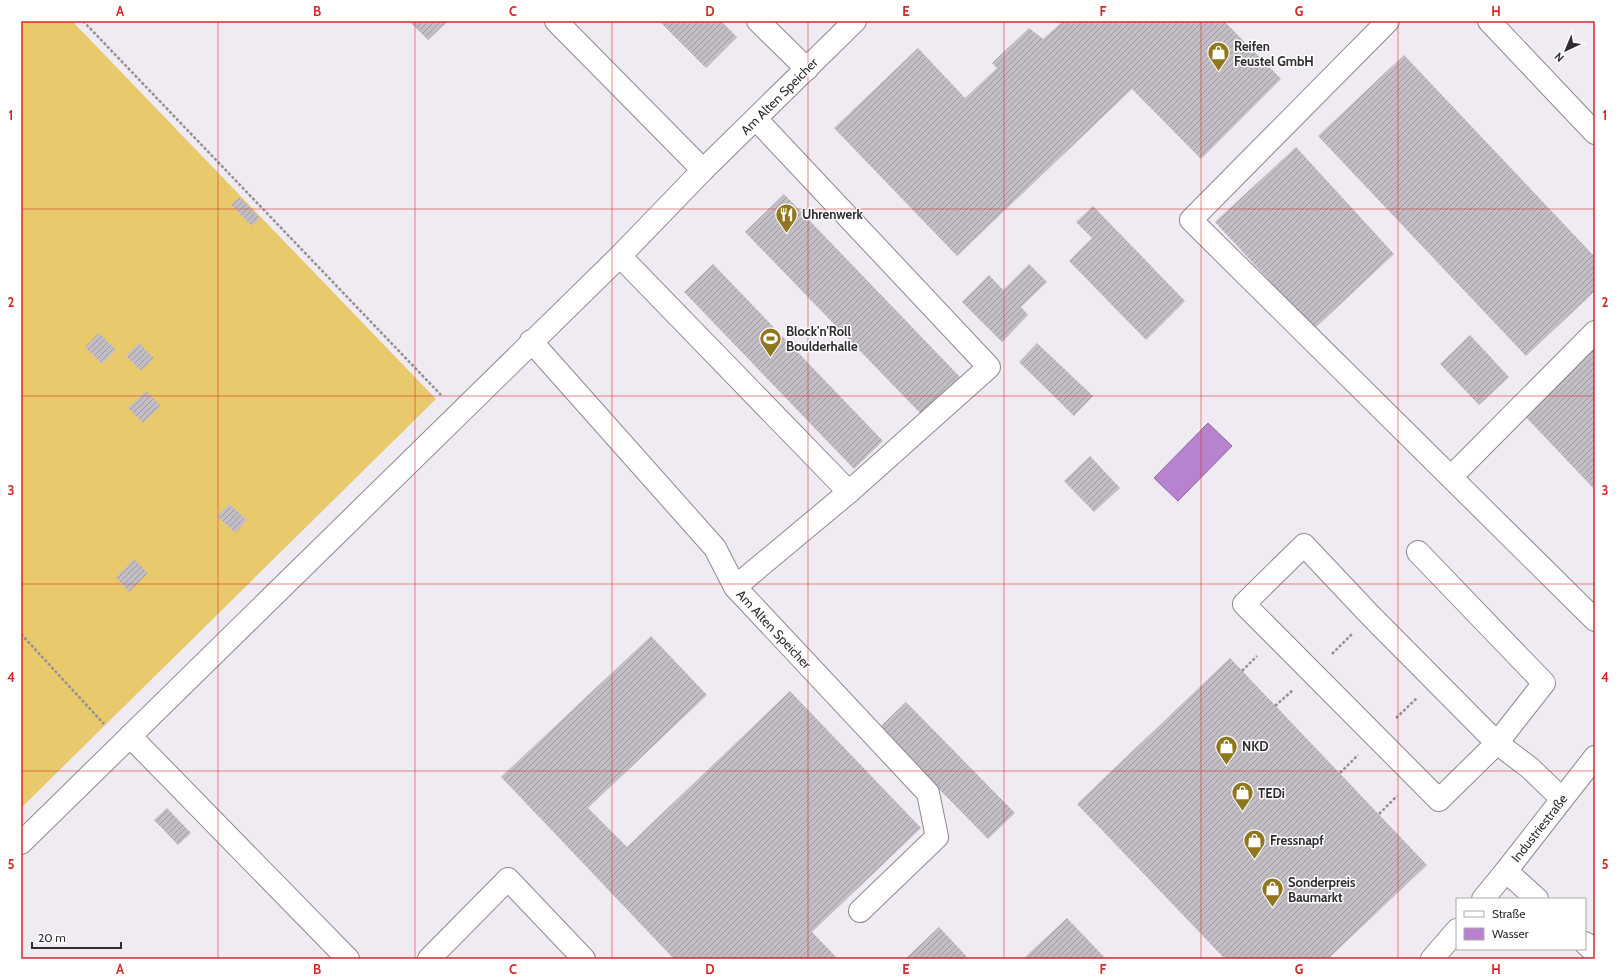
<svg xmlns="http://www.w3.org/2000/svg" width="1616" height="980" viewBox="0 0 1616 980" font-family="Cabin,sans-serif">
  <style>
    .garden { fill: #e8ca6c }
    .water { fill: #b783ce; stroke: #8e699f }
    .building { fill: url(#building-hatch) }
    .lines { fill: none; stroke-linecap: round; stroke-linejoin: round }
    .minor-casing { stroke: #8e8991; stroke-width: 24 }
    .path { stroke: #949096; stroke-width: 2.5; stroke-dasharray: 3 2; stroke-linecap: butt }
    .minor { stroke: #fff; stroke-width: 22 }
    .grid { fill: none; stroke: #d62828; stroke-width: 1; stroke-opacity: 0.55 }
    .labels { text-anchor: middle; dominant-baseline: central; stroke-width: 3; stroke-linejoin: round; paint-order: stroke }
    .poi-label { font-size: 13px; font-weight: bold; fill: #2f2d30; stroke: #fff; text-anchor: start }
    .street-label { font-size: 13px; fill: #2f2d30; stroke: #fff }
    .neatline { fill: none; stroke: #d62828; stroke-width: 1.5 }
    .grid-label { font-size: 13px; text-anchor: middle; font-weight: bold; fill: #d62828 }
  </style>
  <defs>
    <pattern id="building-hatch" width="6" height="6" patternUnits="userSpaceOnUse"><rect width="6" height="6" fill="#c3bdc5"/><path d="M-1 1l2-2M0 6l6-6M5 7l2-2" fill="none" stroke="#9f9aa0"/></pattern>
  </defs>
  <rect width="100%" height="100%" fill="#f0eaf2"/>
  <polygon class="garden" points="21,21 72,21 436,399 21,808"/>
  <polygon class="water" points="1208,423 1232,446 1178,501 1154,478"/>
  <g class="building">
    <polygon points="409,21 448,21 428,40"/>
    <polygon points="659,21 721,21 737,37 706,68"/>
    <polygon points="1063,21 1224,21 1281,79 1201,159 1132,89 957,256 834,128 918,48 965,98 997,68 992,63 1029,28 1043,39"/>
    <polygon points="1404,55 1595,257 1595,291 1526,356 1318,136"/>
    <polygon points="1296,147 1394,254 1314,329 1215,222"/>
    <polygon points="784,194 961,378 922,415 745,232"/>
    <polygon points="239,197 260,218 252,226 231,205"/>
    <polygon points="1093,206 1185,301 1146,340 1069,261 1092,238 1076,222"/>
    <polygon points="713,264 883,441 854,469 684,292"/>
    <polygon points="1029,264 1047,282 1021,307 1028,315 1002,342 962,302 989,275 1003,290"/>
    <polygon points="99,333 116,350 102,364 85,347"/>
    <polygon points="1470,335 1509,377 1479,405 1440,364"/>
    <polygon points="139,343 154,358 141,371 126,356"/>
    <polygon points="1037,343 1093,396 1074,416 1019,362"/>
    <polygon points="1595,344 1595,490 1522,413"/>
    <polygon points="146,391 161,406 143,423 128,408"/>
    <polygon points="1090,456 1120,488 1094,512 1064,481"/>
    <polygon points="229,504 247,520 235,533 217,516"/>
    <polygon points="134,559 148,573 129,592 116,577"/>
    <polygon points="651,636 707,695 588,808 627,847 790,691 921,828 812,932 838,959 674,959 501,777"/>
    <polygon points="1230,658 1427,865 1328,959 1225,959 1077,804"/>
    <polygon points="906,702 1015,813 988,839 879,728"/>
    <polygon points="167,808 191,833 178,845 154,820"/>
    <polygon points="1067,918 1106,959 1023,959"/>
    <polygon points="939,927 969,959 905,959"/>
  </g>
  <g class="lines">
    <defs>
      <g id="minor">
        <polyline points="556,21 703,170"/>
        <polyline points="758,21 807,69"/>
        <polyline points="1388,21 1191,220 1595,620"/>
        <polyline points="1489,21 1595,133"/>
        <polyline points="620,256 849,492"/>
        <polyline points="531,341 715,548 735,587 928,793 937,837 860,911"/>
        <polyline points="1451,477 1595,332"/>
        <polyline points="1418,552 1544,683 1497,743 1439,800 1244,604 1304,545 1371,616 1497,743 1530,768 1562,799"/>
        <polyline points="735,587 849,492 989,367 756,119"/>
        <polyline points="130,736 348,959"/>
        <polyline points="21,843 620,256 703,170 855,21"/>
        <polyline points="1506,871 1537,899"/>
        <polyline points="1483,899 1506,871 1595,757"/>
        <polyline points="1585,943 1595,952"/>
        <polyline points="429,959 508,879 584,959"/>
        <polyline points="1432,959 1457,930"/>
      </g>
    </defs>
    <use href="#minor" class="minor-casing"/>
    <g class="path">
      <polyline points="83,21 441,395"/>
      <polyline points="21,634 104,724"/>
      <polyline points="1332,654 1352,634"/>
      <polyline points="1242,671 1257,656"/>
      <polyline points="1275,706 1293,690"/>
      <polyline points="1396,718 1417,698"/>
      <polyline points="1340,773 1358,755"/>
      <polyline points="1379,814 1397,796"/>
    </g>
    <use href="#minor" class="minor"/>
  </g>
  <path class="grid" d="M 218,21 L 218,959M 415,21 L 415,959M 612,21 L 612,959M 808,21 L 808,959M 1004,21 L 1004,959M 1201,21 L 1201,959M 1398,21 L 1398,959M 21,209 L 1595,209M 21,396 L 1595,396M 21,584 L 1595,584M 21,771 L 1595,771"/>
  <defs>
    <symbol id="shop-pin" viewBox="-11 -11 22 30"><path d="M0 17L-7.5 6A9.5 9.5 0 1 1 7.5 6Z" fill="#90761c" stroke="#fff"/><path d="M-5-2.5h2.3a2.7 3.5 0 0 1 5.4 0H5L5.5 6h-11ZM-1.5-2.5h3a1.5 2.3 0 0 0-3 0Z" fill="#fff"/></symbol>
    <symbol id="restaurant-pin" viewBox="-11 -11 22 30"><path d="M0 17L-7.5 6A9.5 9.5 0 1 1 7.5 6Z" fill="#90761c" stroke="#fff"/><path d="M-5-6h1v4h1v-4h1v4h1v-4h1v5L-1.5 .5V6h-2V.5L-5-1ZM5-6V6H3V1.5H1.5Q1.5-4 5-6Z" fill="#fff"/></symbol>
    <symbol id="stadium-pin" viewBox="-11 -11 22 30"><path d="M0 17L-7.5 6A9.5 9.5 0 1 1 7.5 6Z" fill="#90761c" stroke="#fff"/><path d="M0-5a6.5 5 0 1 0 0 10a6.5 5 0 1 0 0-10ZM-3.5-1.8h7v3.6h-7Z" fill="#fff"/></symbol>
  </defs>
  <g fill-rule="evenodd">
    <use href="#shop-pin" x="1206" y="40" width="25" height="34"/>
    <use href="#restaurant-pin" x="774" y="202" width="25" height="34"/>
    <use href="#stadium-pin" x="758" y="326" width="25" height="34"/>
    <use href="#shop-pin" x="1214" y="734" width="25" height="34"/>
    <use href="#shop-pin" x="1230" y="780" width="25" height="34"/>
    <use href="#shop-pin" x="1242" y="828" width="25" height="34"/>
    <use href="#shop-pin" x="1260" y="876" width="25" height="34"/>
  </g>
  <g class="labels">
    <g class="poi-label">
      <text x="1234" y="46">Reifen<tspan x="1234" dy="15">Feustel GmbH</tspan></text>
      <text x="802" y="214">Uhrenwerk</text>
      <text x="786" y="331">Block'n'Roll<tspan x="786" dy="15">Boulderhalle</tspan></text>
      <text x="1242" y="746">NKD</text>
      <text x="1258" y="793">TEDi</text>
      <text x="1270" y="840">Fressnapf</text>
      <text x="1288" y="882">Sonderpreis<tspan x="1288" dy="15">Baumarkt</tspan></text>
    </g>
    <g class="street-label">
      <text transform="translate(779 96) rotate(-45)">Am Alten Speicher</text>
      <text transform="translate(774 629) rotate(47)">Am Alten Speicher</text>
      <text transform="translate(1539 828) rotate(-52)">Industriestraße</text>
    </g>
  </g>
  <rect width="1616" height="980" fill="none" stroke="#ffffff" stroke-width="44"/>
  <rect x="1456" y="898" width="130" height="52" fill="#ffffff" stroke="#acabac"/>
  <rect x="1464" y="911" width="20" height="6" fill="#ffffff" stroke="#acabac"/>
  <text x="1492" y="918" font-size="12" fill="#2f2d30">Straße</text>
  <rect x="1464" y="928" width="20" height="12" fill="#b783ce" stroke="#acabac"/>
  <text x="1492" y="938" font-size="12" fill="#2f2d30">Wasser</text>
  <g transform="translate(1566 50) rotate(224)" stroke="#ffffff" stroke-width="3" paint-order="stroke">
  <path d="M0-3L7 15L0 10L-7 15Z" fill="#2f2d30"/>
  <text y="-6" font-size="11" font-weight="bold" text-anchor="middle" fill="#2f2d30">N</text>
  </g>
  <path d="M32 942v6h89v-6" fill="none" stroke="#2f2d30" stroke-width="2"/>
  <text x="38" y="942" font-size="12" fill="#2f2d30" stroke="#ffffff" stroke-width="3" paint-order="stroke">20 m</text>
  <rect x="22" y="22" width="1572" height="936" class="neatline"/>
  <g class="grid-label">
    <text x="120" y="16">A</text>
    <text x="317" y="16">B</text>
    <text x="513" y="16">C</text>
    <text x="710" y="16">D</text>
    <text x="906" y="16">E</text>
    <text x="1103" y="16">F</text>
    <text x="1299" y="16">G</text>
    <text x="1496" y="16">H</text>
    <text x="11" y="120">1</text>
    <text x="1605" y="120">1</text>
    <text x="11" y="307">2</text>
    <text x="1605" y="307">2</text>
    <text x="11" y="495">3</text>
    <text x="1605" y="495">3</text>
    <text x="11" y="682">4</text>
    <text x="1605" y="682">4</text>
    <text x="11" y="869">5</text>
    <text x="1605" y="869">5</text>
    <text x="120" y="974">A</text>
    <text x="317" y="974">B</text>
    <text x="513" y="974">C</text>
    <text x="710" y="974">D</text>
    <text x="906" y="974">E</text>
    <text x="1103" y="974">F</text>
    <text x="1299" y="974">G</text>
    <text x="1496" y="974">H</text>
  </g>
</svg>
